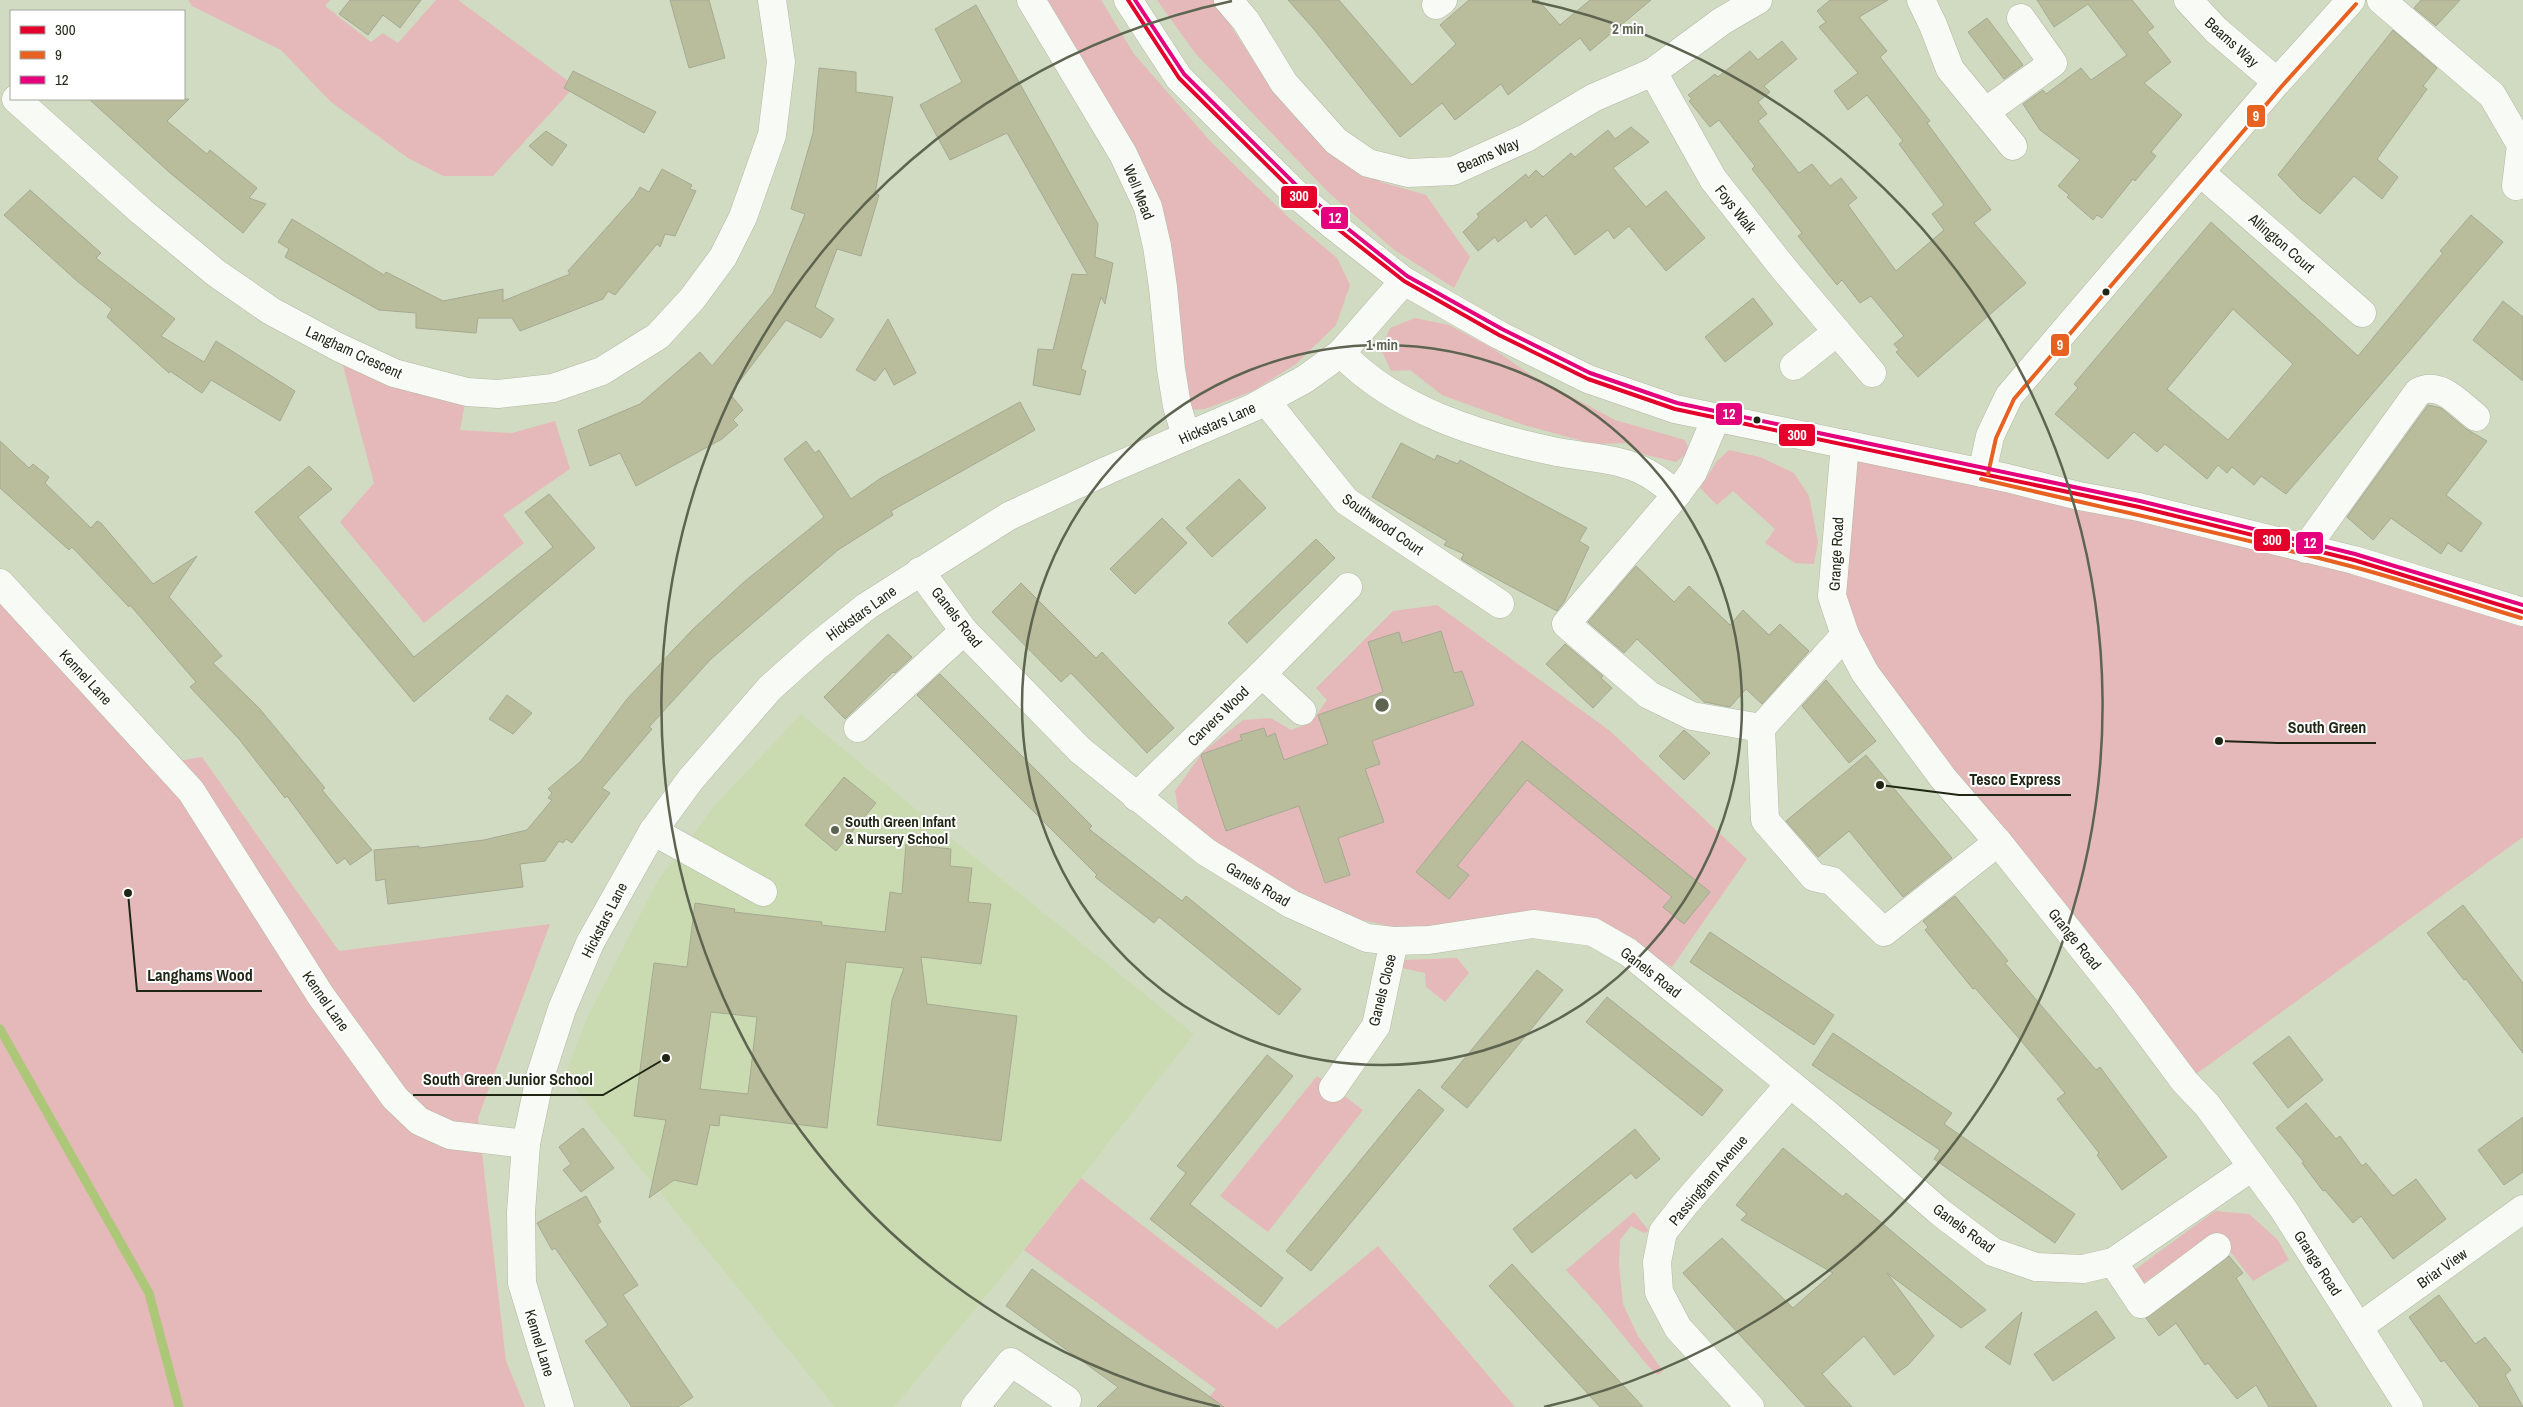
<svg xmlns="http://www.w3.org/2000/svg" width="2523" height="1407" viewBox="0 0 2523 1407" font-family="'Archivo Narrow',sans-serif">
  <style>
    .built { fill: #cbdbb1 }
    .green { fill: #e5b9b9 }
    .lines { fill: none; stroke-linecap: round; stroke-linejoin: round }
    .stream { stroke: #acc777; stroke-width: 9 }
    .building { fill: #babd9b; stroke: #a5a994; fill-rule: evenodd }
    .minor-casing { stroke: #b1b9a4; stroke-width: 29 }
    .major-casing { stroke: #b1b9a4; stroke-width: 29 }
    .minor { stroke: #f8faf6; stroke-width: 28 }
    .major { stroke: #f8faf6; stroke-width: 28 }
    .bus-1-casing { stroke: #fff; stroke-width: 8 }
    .bus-2-casing { stroke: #fff; stroke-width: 8 }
    .bus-3-casing { stroke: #fff; stroke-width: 8 }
    .bus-1 { stroke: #e4002b; stroke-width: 4 }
    .bus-2 { stroke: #e76221; stroke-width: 4 }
    .bus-3 { stroke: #e5007d; stroke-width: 4 }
    .ring { fill: none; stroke: #5d6551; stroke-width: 2.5 }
    .bus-dot { fill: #1f2614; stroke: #fff; stroke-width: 2 }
    .poi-dot { fill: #5d6551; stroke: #fff; stroke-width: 2 }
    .labels { text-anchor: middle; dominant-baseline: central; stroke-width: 4; stroke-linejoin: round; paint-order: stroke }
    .street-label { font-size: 15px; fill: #1f2614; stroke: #fff }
    .poi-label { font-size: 15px; font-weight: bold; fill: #1f2614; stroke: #fff; text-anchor: start }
    .centre { fill: #5d6551; stroke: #fff; stroke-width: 2.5 }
    .ring-label { font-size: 15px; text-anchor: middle; font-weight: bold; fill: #5d6551; stroke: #fff; stroke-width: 4; stroke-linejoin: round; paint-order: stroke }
    .leader { fill: none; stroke: #1f2614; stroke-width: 2 }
    .callout-dot { fill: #1f2614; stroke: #fff; stroke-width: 2 }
    .callout-label { font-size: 16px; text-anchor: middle; font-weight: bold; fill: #1f2614; stroke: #fff; stroke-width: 4; stroke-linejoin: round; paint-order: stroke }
    .line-badge { stroke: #fff; stroke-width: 2 }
    .badge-label { font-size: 14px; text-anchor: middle; font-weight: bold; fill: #fff }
  </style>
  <rect width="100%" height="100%" fill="#d1dbc1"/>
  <polygon class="built" points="801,714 947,835 1194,1034 1024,1250 894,1407 835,1407 565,1076 586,1020 658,880 715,805"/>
  <g class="green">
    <polygon points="188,0 330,0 325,6 371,42 383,33 398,43 436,0 458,0 575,86 493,176 443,176 408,158 331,102 281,50 192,6"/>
    <polygon points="1029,0 1101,0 1134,54 1211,142 1287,216 1337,258 1350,285 1336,325 1296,364 1253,391 1205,409 1191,410 1157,246"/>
    <polygon points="1157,0 1214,0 1258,68 1324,137 1381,182 1426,195 1470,257 1454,288 1393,249 1328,192 1195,53"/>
    <polygon points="1415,318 1449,325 1492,348 1531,375 1615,420 1685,440 1690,451 1676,462 1642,454 1626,443 1594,444 1524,425 1442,395 1410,370 1391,371 1381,349 1390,328"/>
    <polygon points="338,347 467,392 460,430 512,433 555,421 570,469 503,515 524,543 424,623 340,522 374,483"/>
    <polygon points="1845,444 2523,612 2523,837 2185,1082 1845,635"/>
    <polygon points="1729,450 1760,457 1794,473 1809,496 1818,542 1814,564 1795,563 1765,543 1775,529 1733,491 1717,505 1700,488 1717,461"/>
    <polygon points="0,583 165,763 202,757 339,951 550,924 478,1118 506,1361 525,1407 0,1407"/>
    <polygon points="1437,605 1610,731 1747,859 1672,967 1594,921 1416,932 1336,914 1245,864 1180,819 1175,791 1203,752 1243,720 1271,718 1291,730 1311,723 1327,700 1316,688 1393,611"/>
    <polygon points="1457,958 1469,973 1445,1002 1426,987 1425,973 1402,968 1402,960"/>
    <polygon points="1317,1076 1363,1110 1268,1232 1220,1196"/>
    <polygon points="1081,1178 1277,1329 1378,1246 1515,1407 1200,1407 1216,1389 1024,1250"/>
    <polygon points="2215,1211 2249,1214 2278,1240 2289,1260 2253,1281 2216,1233 2139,1286 2129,1274"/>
    <polygon points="1634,1212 1649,1231 1644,1233 1631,1226 1620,1240 1619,1264 1623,1304 1638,1336 1663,1371 1658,1375 1648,1366 1599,1306 1566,1270"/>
  </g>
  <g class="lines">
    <polyline class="stream" points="0,1029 149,1293 179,1407"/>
  </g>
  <g class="building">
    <polygon points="350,0 421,0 400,28 383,15 368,35 339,14"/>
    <polygon points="670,0 709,0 725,58 689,68"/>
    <polygon points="1288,0 1339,0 1412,85 1456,44 1440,25 1469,0 1538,0 1560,25 1590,0 1651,0 1590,51 1580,38 1508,95 1501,84 1455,120 1442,103 1400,137 1313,28"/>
    <polygon points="1830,0 1888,0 1859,17 1887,51 1880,57 1930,121 1927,123 1991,210 1974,223 2026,283 1918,377 1896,352 1899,350 1894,344 1904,336 1871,296 1860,303 1842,280 1837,285 1798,236 1802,233 1752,169 1755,166 1719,120 1710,127 1689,101 1692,99 1688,95 1715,74 1718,77 1750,51 1758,60 1782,41 1797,59 1764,86 1770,92 1758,102 1767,114 1758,121 1799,173 1812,164 1830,186 1841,178 1857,198 1848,205 1896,271 1944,230 1932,214 1944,205 1899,144 1903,141 1867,95 1848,110 1834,91 1858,73 1819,27 1826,22 1817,11"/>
    <polygon points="2037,0 2132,0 2154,27 2147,32 2171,62 2144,83 2182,115 2151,152 2156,156 2135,181 2133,179 2102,218 2097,215 2093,220 2067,197 2069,195 2058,186 2080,160 2040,130 2023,104 2043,90 2046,94 2081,68 2091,80 2127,55 2088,4 2054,27"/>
    <polygon points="2421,0 2460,0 2436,26 2414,8"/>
    <polygon points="976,5 1098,224 1095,257 1113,263 1105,304 1101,297 1081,369 1086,371 1080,395 1033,385 1038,349 1053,350 1072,274 1088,275 1007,133 950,160 920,105 962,82 935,29"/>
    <polygon points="1987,18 2023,65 2004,79 1968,32"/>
    <polygon points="2393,30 2437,68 2423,86 2427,89 2377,159 2398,177 2382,199 2354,176 2320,214 2301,199 2278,175"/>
    <polygon points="819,68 856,72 856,92 893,97 875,193 879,195 861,256 837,249 815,307 834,319 821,338 786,320 730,394 743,410 733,420 738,425 722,439 636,486 620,453 590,466 578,430 640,404 700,352 712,366 773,293 805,214 791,209 813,133"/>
    <polygon points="573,71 656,112 644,133 564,88"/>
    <polygon points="89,99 189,99 167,121 207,154 210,150 257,188 249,198 266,204 243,233 169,172"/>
    <polygon points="1631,127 1649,142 1613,168 1646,207 1666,191 1705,238 1666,271 1629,226 1614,239 1608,230 1575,255 1546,215 1531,228 1526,220 1498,242 1495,237 1478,251 1463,232 1479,217 1477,214 1526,174 1528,178 1536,170 1543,177 1571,153 1575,157 1608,130 1615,139"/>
    <polygon points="546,131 567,145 552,166 529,146"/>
    <polygon points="662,169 692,185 690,189 696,191 675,236 665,234 660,247 657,244 615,295 608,291 603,299 520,331 512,318 478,318 476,333 416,328 416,313 379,310 285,257 289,249 278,242 292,219 384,275 386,272 443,301 503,289 503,301 570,274 568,271 634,197 640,187 649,192"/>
    <polygon points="30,190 101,253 96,258 175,319 161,336 204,362 216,341 295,391 280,421 211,380 202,393 170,371 169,373 107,317 112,309 77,281 4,215"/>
    <path d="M 2471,215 L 2503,242 L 2286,494 L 2261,476 L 2254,485 L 2232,467 L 2227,473 L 2218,465 L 2207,479 L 2165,444 L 2157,452 L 2134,432 L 2108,459 L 2055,414 L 2078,388 L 2074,384 L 2211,222 L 2358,356 L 2443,253 L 2440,251 ZM 2233,309 L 2293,364 L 2228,440 L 2167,389 Z"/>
    <polygon points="1753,298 1773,324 1725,362 1705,337"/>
    <polygon points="2503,301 2523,317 2523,381 2473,340"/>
    <polygon points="888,319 916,373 894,385 885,368 875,381 856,370"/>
    <polygon points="1020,402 1035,430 891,511 893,515 838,550 711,659 649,727 652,729 602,788 610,793 572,843 566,839 563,843 559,841 545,861 520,864 523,887 388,904 385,879 376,881 374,850 419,846 419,848 484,840 527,830 552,800 548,798 552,793 548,789 581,761 627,699 693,629 744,582 824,517 784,459 806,441 815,453 819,450 851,499 881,478"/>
    <polygon points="2428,405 2441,408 2466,429 2487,441 2446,495 2482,523 2461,552 2448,543 2441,554 2391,518 2373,540 2347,517"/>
    <polygon points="0,441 29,468 33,464 49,477 45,483 91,528 97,521 101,523 153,584 197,556 169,597 222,656 213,663 259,708 325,788 322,790 372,850 350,865 345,858 337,864 287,796 285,798 239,739 190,687 196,682 130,605 129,607 72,547 69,550 0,488"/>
    <polygon points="1401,443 1435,460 1437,455 1458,464 1460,460 1587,528 1579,541 1589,547 1564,602 1557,611 1467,563 1461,559 1464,554 1444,545 1447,541 1372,497"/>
    <polygon points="309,466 332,489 298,517 414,657 553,547 525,512 549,494 595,548 414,702 255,512"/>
    <polygon points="1239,479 1266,508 1212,557 1186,528"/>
    <polygon points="1162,518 1187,543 1135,594 1110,569"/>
    <polygon points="1316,539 1335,558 1247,643 1228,623"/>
    <polygon points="1636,566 1674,602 1689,586 1730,625 1743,610 1769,635 1780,624 1809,651 1762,704 1746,689 1730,707 1704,702 1637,639 1624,653 1588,622"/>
    <polygon points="1021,583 1096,658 1102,652 1174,728 1147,753 1071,673 1061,682 992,612"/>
    <polygon points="1441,631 1454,673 1462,671 1474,705 1372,741 1380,764 1365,769 1384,822 1338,838 1350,875 1325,883 1299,806 1226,831 1201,756 1202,754 1242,740 1240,735 1264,728 1267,737 1275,733 1284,760 1328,744 1318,715 1383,692 1368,642 1399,632 1402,643"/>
    <polygon points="888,634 912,657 895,673 893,672 845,719 824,697"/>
    <polygon points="1565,644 1603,676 1601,678 1612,688 1593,708 1546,664"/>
    <polygon points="940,674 1092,826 1089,829 1182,901 1186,896 1301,989 1279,1015 1159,917 1154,923 1095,877 1097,875 917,695"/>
    <polygon points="1826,680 1876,741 1849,763 1802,706"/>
    <polygon points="507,695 532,713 513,734 489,719"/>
    <polygon points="1684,730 1710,753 1684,780 1659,756"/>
    <polygon points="1522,741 1710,892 1684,924 1663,907 1672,897 1527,780 1457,866 1469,875 1449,899 1416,872"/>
    <polygon points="1866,755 1952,858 1903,897 1849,831 1818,857 1786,821"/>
    <polygon points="844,777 876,803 836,851 805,825"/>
    <path d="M 906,844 L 951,849 L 950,866 L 972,868 L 968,902 L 991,904 L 981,964 L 921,957 L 927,1004 L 1017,1016 L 1001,1141 L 877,1125 L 892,1000 L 904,968 L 846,962 L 827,1128 L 720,1115 L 719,1126 L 710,1125 L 697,1185 L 674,1180 L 649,1198 L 666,1120 L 634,1116 L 654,963 L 687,967 L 695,903 L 735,909 L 734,912 L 822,922 L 821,925 L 885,932 L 890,892 L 902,894 ZM 711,1012 L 757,1017 L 748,1094 L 700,1089 Z"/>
    <polygon points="1955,896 2008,961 2005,963 2096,1070 2100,1067 2167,1157 2122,1190 2097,1155 2099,1153 2057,1099 2065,1093 2017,1036 1975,988 1973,989 1925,930 1928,927 1923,921"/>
    <polygon points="2463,905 2523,983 2523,1053 2466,979 2464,980 2427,933"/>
    <polygon points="1710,932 1834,1015 1814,1045 1690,962"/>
    <polygon points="1537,970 1563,990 1467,1108 1441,1087"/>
    <polygon points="1607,997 1723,1090 1702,1116 1586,1022"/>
    <polygon points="1833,1033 1952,1113 1944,1124 2075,1214 2055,1243 1934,1159 1940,1150 1812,1065"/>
    <polygon points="2289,1036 2323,1080 2288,1108 2253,1063"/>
    <polygon points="1267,1055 1293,1076 1190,1204 1283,1278 1261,1307 1150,1219 1186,1173 1177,1166"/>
    <polygon points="1419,1089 1444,1110 1311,1271 1286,1251"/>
    <polygon points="2306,1103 2336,1139 2340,1136 2362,1166 2366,1163 2393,1196 2416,1179 2446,1219 2393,1259 2361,1216 2353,1223 2325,1190 2323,1191 2302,1163 2304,1162 2276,1128"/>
    <polygon points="2523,1117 2523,1172 2504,1185 2478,1150"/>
    <polygon points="583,1128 614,1168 581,1192 563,1170 571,1164 559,1147"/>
    <polygon points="1635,1129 1660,1159 1636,1179 1631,1173 1532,1253 1513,1229"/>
    <polygon points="1783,1148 1843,1197 1846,1193 1986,1310 1961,1328 1887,1273 1934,1336 1908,1365 1894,1375 1864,1336 1822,1374 1852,1407 1806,1407 1683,1273 1722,1238 1793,1308 1833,1273 1741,1220 1747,1214 1736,1205"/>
    <polygon points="586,1196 601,1222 597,1224 638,1285 623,1295 693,1397 678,1407 632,1407 585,1341 608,1325 555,1248 552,1250 537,1223"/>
    <polygon points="2229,1256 2243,1273 2236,1278 2317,1407 2269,1407 2256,1385 2237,1399 2208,1363 2205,1365 2176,1323 2159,1336 2146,1318"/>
    <polygon points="1512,1264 1643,1407 1600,1407 1489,1286"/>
    <polygon points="1032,1269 1224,1407 1097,1407 1118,1387 1006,1306"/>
    <polygon points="2439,1295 2475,1344 2485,1337 2511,1370 2505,1375 2523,1407 2480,1407 2444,1360 2441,1362 2409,1317"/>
    <polygon points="2096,1311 2115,1338 2053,1381 2034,1354"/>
    <polygon points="2022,1312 2010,1365 1985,1347"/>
  </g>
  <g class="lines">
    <defs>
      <g id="minor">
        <polyline points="1031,0 1123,154 1148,207 1157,246 1163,287 1171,369 1177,406 1186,436"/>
        <polyline points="1228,0 1246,21 1284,83 1336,141 1368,163 1408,173 1453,171 1526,138 1593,98 1653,72 1722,21 1758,0"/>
        <polyline points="1921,0 1933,25 1950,69 2013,146"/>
        <polyline points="2188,0 2216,30 2277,82"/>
        <polyline points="2381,0 2492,95 2521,145 2516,186"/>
        <polyline points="1436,5 1443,0"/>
        <polyline points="1653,72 1713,179 1784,269 1872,373"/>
        <polyline points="16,99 142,212 216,273 271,311 338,347 394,373 467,392 498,394 553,388 602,371 658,336 692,299 723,257 743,217 772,135 781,62 772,0"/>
        <polyline points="1985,112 2053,63 2021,18"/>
        <polyline points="2201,173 2362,313"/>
        <path d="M 1341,353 C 1397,411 1480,436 1557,452 C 1583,457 1615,458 1639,469 C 1653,474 1665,486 1677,494 L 1693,472 L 1716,418"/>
        <polyline points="1794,366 1837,332"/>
        <polyline points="1266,401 1346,501 1500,604"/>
        <polyline points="1845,444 1832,596 1845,635 1865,673 1943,778 1998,842 2123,999 2185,1082 2207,1105 2284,1210 2409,1407"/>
        <polyline points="1982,473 1990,436 2009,396 2277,82 2351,0"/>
        <polyline points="1677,494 1566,624 1649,695 1692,716 1761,728 1845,635"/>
        <path d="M 2305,549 L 2418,392 C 2440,380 2459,404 2476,417"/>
        <polyline points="920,571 964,631 1080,750 1206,852 1291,904 1367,938 1394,941 1429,940 1533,924 1593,932 1628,952 1826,1113 1941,1213 1993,1252 2036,1267 2083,1269 2113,1262 2252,1167"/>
        <polyline points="0,583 191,791 321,996 395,1098 419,1121 450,1135 526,1144 521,1212 522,1283 560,1407"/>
        <polyline points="1262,674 1348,587"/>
        <polyline points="858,728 964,631"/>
        <polyline points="1761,728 1765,820 1814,877 1832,881 1884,932 1998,842"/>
        <polyline points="1136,797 1262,674 1302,711"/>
        <polyline points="653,831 763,892"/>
        <polyline points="1333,1088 1376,1026 1394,941"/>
        <polyline points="526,1144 540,1077 562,1009 590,943 653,831 691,779 770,688 817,646 867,606 1009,516 1108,470 1252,408 1305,379 1341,353 1404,281"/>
        <polyline points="2113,1262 2141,1304 2217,1247"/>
        <polyline points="2359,1327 2523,1209"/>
        <polyline points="975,1407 1011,1362 1067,1400"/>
        <polyline points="1750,1407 1678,1328 1659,1292 1657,1262 1663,1232 1685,1204 1790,1084"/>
      </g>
      <polyline id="major" points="1128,0 1179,78 1298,196 1334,226 1404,281 1499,335 1588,379 1675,409 2007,478 2079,496 2139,507 2354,560 2523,612"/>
    </defs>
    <use href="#minor" class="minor-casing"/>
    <use href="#major" class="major-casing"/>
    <use href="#minor" class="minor"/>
    <use href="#major" class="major"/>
    <defs>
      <polyline id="bus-1" points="1128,0 1179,78 1298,196 1334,226 1404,281 1499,335 1588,379 1675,409 2139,507 2354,560 2523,612"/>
      <g id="bus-2">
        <polyline points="1988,474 1996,438 2014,399 2282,86 2356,4"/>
        <path d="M 1981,479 C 2104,508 2228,534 2350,566 C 2408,581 2464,601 2521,618"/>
      </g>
      <polyline id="bus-3" points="1135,0 1184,74 1302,191 1338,221 1407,276 1502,329 1590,373 1677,403 2140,501 2355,554 2523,605"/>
    </defs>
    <use href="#bus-1" class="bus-1-casing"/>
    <use href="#bus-2" class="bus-2-casing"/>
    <use href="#bus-3" class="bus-3-casing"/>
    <use href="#bus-1" class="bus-1"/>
    <use href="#bus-2" class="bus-2"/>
    <use href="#bus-3" class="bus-3"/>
  </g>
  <g class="ring">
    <circle cx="1382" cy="705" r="360"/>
    <path d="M1220 1407A720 720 0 0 1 1232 1M1532 1A720 720 0 0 1 1544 1407"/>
  </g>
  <g class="bus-dot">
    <circle cx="2106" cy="292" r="4.5"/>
    <circle cx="1757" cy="420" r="4.5"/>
  </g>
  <circle class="poi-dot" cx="835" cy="830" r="5"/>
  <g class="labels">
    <g class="street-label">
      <text transform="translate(2232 42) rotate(42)">Beams Way</text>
      <text transform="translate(1488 155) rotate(-24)">Beams Way</text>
      <text transform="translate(1139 192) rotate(68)">Well Mead</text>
      <text transform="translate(1736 209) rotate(52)">Foys Walk</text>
      <text transform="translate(2282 243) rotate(41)">Allington Court</text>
      <text transform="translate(354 352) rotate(25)">Langham Crescent</text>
      <text transform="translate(1217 423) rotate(-24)">Hickstars Lane</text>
      <text transform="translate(1383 524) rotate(35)">Southwood Court</text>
      <text transform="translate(1836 554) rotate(-87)">Grange Road</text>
      <text transform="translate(861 613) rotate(-36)">Hickstars Lane</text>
      <text transform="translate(957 617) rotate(52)">Ganels Road</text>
      <text transform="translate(86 677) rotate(47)">Kennel Lane</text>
      <text transform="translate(1218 716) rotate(-44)">Carvers Wood</text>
      <text transform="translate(1258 884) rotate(31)">Ganels Road</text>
      <text transform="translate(604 920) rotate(-63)">Hickstars Lane</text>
      <text transform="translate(2075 939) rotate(51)">Grange Road</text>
      <text transform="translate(1651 972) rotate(38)">Ganels Road</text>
      <text transform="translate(1382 990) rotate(-76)">Ganels Close</text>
      <text transform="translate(326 1001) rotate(55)">Kennel Lane</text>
      <text transform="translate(1708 1180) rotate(-50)">Passingham Avenue</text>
      <text transform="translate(1964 1228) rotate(36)">Ganels Road</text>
      <text transform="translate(2318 1263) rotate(57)">Grange Road</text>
      <text transform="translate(2442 1268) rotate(-35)">Briar View</text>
      <text transform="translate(540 1343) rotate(73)">Kennel Lane</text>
    </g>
    <g class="poi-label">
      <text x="845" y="821">South Green Infant<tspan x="845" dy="17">&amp; Nursery School</tspan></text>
    </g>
  </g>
  <circle cx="1382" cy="705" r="8" class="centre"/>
  <g class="ring-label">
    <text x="1628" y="34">2 min</text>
    <text x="1382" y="350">1 min</text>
  </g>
  <path class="leader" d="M2219 741L2278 743H2376M1880 785L1959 795H2071M128 893L137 991H262M666 1058L603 1095H413"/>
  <g class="callout-dot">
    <circle cx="2219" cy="741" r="5"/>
    <circle cx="1880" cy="785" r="5"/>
    <circle cx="128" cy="893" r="5"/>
    <circle cx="666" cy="1058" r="5"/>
  </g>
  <g class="callout-label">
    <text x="2327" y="733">South Green</text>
    <text x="2015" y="785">Tesco Express</text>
    <text x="200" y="981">Langhams Wood</text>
    <text x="508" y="1085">South Green Junior School</text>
  </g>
  <g class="line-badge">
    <rect x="2246" y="104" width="20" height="24" rx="5" fill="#e76221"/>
    <rect x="1280" y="185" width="38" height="24" rx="5" fill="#e4002b"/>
    <rect x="1320" y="206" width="29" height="24" rx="5" fill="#e5007d"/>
    <rect x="2050" y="333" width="20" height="24" rx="5" fill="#e76221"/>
    <rect x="1715" y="402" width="28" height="24" rx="5" fill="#e5007d"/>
    <rect x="1778" y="423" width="38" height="24" rx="5" fill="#e4002b"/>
    <rect x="2253" y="528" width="38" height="24" rx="5" fill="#e4002b"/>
    <rect x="2295" y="531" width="29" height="24" rx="5" fill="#e5007d"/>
  </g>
  <g class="badge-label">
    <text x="2256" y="121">9</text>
    <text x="1299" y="201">300</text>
    <text x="1335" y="223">12</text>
    <text x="2060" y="350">9</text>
    <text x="1729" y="419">12</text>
    <text x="1797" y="440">300</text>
    <text x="2272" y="545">300</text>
    <text x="2310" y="548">12</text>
  </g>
  <rect x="10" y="10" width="175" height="90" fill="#ffffff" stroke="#a5a8a1"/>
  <rect x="20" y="26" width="25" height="8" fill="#e4002b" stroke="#a5a8a1"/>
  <text x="55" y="35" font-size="15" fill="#1f2614">300</text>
  <rect x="20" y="51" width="25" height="8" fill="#e76221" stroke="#a5a8a1"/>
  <text x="55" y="60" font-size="15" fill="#1f2614">9</text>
  <rect x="20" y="76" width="25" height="8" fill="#e5007d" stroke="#a5a8a1"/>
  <text x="55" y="85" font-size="15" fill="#1f2614">12</text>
</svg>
